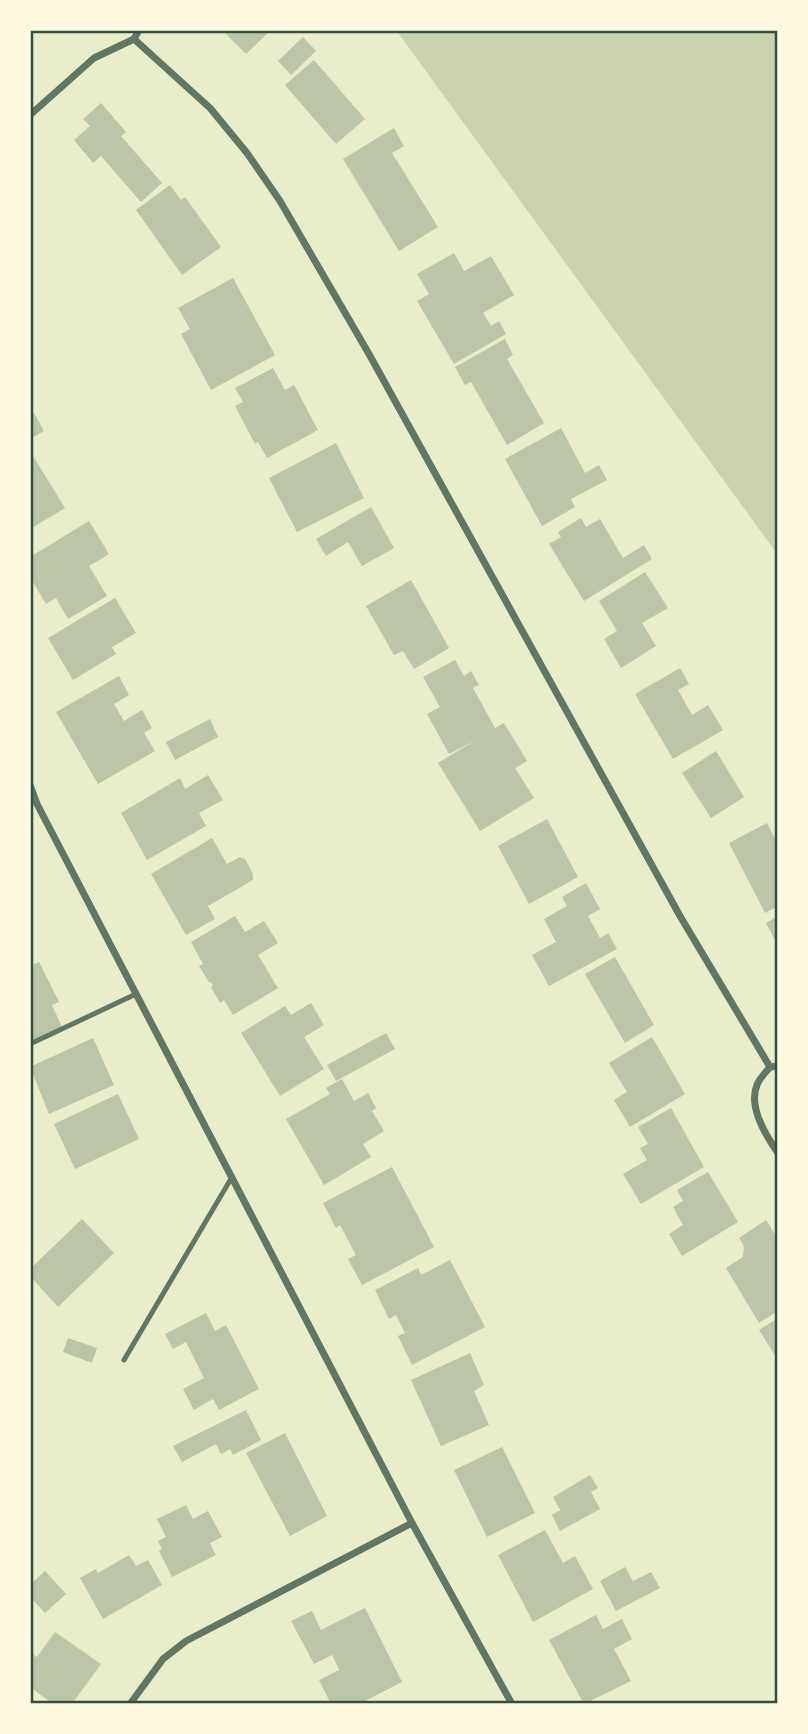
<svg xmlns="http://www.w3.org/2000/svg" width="808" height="1734" viewBox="0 0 808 1734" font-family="'Nunito Sans',sans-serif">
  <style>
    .green { fill: #cad2ad }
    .building { fill: #bcc5a7 }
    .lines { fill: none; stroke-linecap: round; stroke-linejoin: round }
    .service { stroke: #617663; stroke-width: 5 }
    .minor { stroke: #617663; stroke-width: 7 }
    .neatline { fill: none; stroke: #344e41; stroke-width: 2.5 }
  </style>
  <rect width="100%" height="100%" fill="#e9edc9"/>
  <polygon class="green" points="396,30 778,30 778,555"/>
  <g class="building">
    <polygon points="222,30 271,30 246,54"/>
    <polygon points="303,37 316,51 291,75 278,61"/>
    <polygon points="314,60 365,119 336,144 285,85"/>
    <polygon points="101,103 126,132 121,136 162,183 141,202 101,156 93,163 74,140 90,126 83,119"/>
    <polygon points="394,128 404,146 392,153 438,227 399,251 343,159"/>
    <polygon points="170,185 181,200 185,197 221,247 182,275 136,210"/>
    <polygon points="454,253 464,271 491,256 514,295 483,313 491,326 499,321 506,334 454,364 417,301 429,294 417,274"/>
    <polygon points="233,278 275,355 211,390 181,334 190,329 178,308"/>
    <polygon points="505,339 513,355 507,359 544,423 507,445 471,382 465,385 455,367"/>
    <polygon points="273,368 285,390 294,385 318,430 267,458 258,442 255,444 235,406 243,402 235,388"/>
    <polygon points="30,406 44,431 30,439"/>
    <polygon points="561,428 585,473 599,465 607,480 571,499 575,507 542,526 505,459"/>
    <polygon points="336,443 364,498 297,532 269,478"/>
    <polygon points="33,456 65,508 30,529 30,458"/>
    <polygon points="371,507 394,548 362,566 348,542 326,556 316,539"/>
    <polygon points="581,518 586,527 600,519 623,558 644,545 652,559 584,601 549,544 561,537 558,532"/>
    <polygon points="89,521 109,554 89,566 107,596 68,619 56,598 46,604 30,577 30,557"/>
    <polygon points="645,572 668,608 642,623 656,646 621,668 604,639 617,631 599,601"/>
    <polygon points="411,580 449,648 414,669 403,651 394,655 366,606"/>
    <polygon points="115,598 136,633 112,647 116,654 73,680 48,638"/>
    <polygon points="455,660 464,676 471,671 479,685 473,688 495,728 504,723 527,761 515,768 534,798 480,831 438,763 474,741 449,754 427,714 440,707 423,677"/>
    <polygon points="680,668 689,684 678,690 692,715 708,705 723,730 673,759 635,694"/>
    <polygon points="119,676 129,695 114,704 124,721 142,710 152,728 144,733 155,751 98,784 56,712"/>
    <polygon points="210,719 218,737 175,760 166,742"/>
    <polygon points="716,751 744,797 711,818 682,773"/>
    <polygon points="208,775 223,800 199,813 206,826 147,860 121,813 180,778 185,789"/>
    <polygon points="547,819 578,877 529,904 498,846"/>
    <polygon points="767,823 778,845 778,906 765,913 729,843"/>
    <polygon points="212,838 227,864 240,857 245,859 253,874 253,880 208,906 215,919 186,935 151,874"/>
    <polygon points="586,883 600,909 588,916 600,938 608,933 617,949 549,986 532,955 556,942 544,919 567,906 562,897"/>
    <polygon points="235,916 245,932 264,921 278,943 258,955 278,988 233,1015 224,1000 220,1003 211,987 213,986 211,982 209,982 199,966 203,964 191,942"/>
    <polygon points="778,916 778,946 766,923"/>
    <polygon points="615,957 654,1025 625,1043 585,974"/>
    <polygon points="39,962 59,1002 52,1005 62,1027 30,1042 30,966"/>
    <polygon points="311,1003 324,1025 304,1037 324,1069 280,1096 241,1033 285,1006 291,1015"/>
    <polygon points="386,1033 395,1049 336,1081 327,1065"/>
    <polygon points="652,1037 685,1094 630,1127 614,1100 627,1092 609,1063"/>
    <polygon points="93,1038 114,1085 49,1114 30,1067"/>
    <polygon points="342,1079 354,1101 368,1093 376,1108 372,1111 384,1131 363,1144 371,1157 324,1185 286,1119 330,1094 326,1088"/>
    <polygon points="118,1094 139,1139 75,1169 54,1124"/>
    <polygon points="671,1108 704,1167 641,1204 623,1174 647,1160 640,1148 648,1144 638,1127"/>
    <polygon points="392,1167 434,1247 362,1285 348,1259 356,1255 340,1225 336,1228 323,1203"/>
    <polygon points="708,1172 738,1222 682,1256 669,1234 683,1225 673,1207 683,1201 677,1190"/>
    <polygon points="82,1219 114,1253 58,1307 30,1276 30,1269"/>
    <polygon points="766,1220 778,1239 778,1311 759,1323 726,1268 743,1257 744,1246 739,1238"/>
    <polygon points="450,1260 485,1327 412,1365 398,1336 405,1333 396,1315 389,1319 375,1290 418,1268 421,1275"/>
    <polygon points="206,1313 215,1331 226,1325 259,1389 219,1410 213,1399 194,1410 183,1389 204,1378 186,1342 173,1349 165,1334"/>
    <polygon points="778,1318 778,1360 759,1330"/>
    <polygon points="68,1338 97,1348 92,1363 63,1352"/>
    <polygon points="470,1353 484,1385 474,1391 489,1425 441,1446 411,1380"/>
    <polygon points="246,1410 261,1440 233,1455 230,1449 221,1454 216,1444 182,1462 173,1446"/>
    <polygon points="285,1433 327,1516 290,1536 246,1453"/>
    <polygon points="502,1447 535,1513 487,1537 454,1470"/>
    <polygon points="590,1475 598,1488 591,1492 600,1509 560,1531 552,1515 560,1510 553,1497"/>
    <polygon points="186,1505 193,1519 208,1511 222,1537 210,1543 216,1555 172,1577 159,1551 162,1549 158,1541 166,1537 157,1519"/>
    <polygon points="545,1530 563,1563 575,1556 593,1589 533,1622 498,1555"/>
    <polygon points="129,1555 136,1566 148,1560 162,1585 103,1619 80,1578 96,1569 98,1573"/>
    <polygon points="625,1567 633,1581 651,1572 660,1588 616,1611 600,1581"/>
    <polygon points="45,1571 66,1594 45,1613 30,1597 30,1585"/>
    <polygon points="365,1608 402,1682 359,1704 331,1704 319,1680 339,1670 338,1667 332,1655 314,1664 291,1621 312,1611 321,1630"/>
    <polygon points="596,1615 603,1629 622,1619 632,1639 614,1649 631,1681 584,1704 549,1640"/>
    <polygon points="55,1632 101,1664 72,1704 53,1704 30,1687 30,1652 37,1657"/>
  </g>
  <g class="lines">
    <g class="service">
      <polyline points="30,1044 136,994"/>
      <polyline points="124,1360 232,1177"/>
    </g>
    <g class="minor">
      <polyline points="134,39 210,108 247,153 280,201 369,354 680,916 770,1067"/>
      <polyline points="30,115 94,58 134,39 139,30"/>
      <polyline points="30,785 37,804 412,1523 512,1704"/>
      <path d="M 778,1066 L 770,1067 C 766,1072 759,1079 757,1085 C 748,1106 766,1136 778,1153"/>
      <polyline points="130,1704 163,1659 186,1641 412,1523"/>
    </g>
  </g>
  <rect width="808" height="1734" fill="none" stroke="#fefae0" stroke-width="63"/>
  <rect x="32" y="32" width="744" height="1670" class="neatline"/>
</svg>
